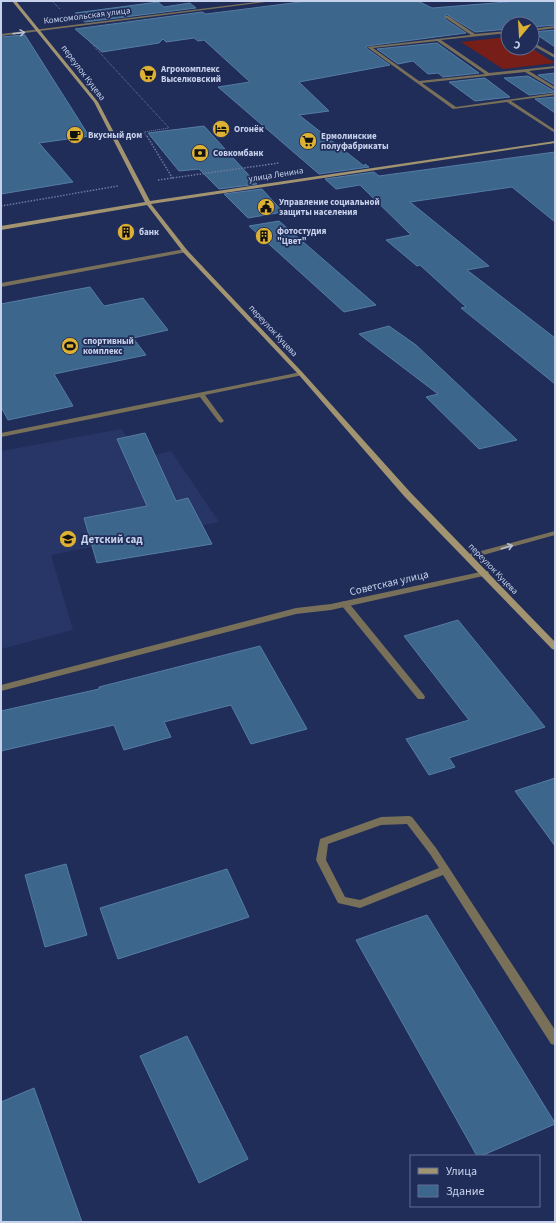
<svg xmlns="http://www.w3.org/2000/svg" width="556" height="1223" viewBox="0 0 556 1223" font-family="'Source Sans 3',sans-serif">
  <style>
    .built { fill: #273667 }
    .green { fill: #771e18 }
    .building { fill: #3d668d; stroke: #547da5 }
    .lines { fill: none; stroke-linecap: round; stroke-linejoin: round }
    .path-far1 { stroke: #6f7a9e; stroke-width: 1; stroke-dasharray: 1 1; stroke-linecap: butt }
    .path { stroke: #6f7a9e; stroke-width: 1.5; stroke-dasharray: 1.5 1.5; stroke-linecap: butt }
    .lane { fill: #79705a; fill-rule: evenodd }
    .street { fill: #79705a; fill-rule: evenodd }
    .secondary { fill: #a29470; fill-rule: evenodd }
    .oneway { stroke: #b7becf }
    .labels { text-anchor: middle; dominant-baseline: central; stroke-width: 3.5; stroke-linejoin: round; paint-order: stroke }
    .far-street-label { font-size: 9px; fill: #c7d1ec; stroke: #202d58 }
    .far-poi-label { font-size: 9px; font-weight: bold; fill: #c7d1ec; stroke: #202d58; text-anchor: start }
    .poi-label { font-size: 11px; font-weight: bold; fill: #c7d1ec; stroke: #202d58; text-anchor: start }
    .street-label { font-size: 11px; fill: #c7d1ec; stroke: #202d58 }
  </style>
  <rect width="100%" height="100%" fill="#202d58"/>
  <polygon class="built" points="121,429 143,458 171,451 219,522 51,555 73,630 1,649 1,451"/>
  <polygon class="green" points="508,37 508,48 531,48 555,63 503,69 461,42"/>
  <g class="building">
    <polygon points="308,1 418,1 432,8 519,1 555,1 555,25 532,27 532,24 508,24 508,29 475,32 446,14 445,19 466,33 367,46 366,48 390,65 299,82 329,111 299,115 364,166 365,164 369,167 319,174 218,87 250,82 204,40 198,41 194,38 166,42 163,39 159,43 102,52 75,29 202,12 206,14"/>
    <polygon points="158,2 164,7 190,3 196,8 85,22 75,13"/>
    <polygon points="555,30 555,47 533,32"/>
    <polygon points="25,35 89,136 39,143 73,182 1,194 1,37"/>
    <polygon points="437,43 479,73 443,77 438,73 428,74 413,61 398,64 377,49"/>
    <polygon points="555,73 555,85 538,75"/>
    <polygon points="528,76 554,91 555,92 529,95 504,78"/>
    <polygon points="485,78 510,97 475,101 449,82"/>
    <polygon points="555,97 555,113 535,99"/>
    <polygon points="204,126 257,184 219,189 199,169 179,171 148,133"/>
    <polygon points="555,152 555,222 512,187 410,202 489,266 467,270 555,338 555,384 461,308 466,307 420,265 417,266 386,240 411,235 360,185 336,189 325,179 374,172 379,176"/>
    <polygon points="262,189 283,212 248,218 224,194"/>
    <polygon points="279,221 376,305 344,312 249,226"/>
    <polygon points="90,287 104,306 143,298 168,330 133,338 146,355 54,374 73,406 8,420 1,407 1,304"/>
    <polygon points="389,326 416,345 517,440 479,449 426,397 438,394 359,334"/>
    <polygon points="145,433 176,501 188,498 212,544 97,563 84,518 147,506 117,439"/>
    <polygon points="458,620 545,727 449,758 455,767 429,775 406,739 469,720 404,636"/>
    <polygon points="260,646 307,729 251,744 231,705 164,722 171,737 124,750 114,725 1,751 1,711 99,689 99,687"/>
    <polygon points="555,778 555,846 515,791"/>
    <polygon points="66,864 87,935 45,947 25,875"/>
    <polygon points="227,869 249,917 118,959 100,908"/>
    <polygon points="427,915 555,1123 555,1124 481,1156 477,1156 356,940"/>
    <polygon points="187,1036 248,1159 199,1183 140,1056"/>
    <polygon points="34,1088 82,1222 1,1222 1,1102"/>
  </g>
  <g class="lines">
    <g class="path-far1">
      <polyline points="52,1 60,9"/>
      <polyline points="90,42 169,128 144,132 147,137"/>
    </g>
    <g class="path">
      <polyline points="147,136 173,179"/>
      <polyline points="158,180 279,163"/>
      <polyline points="1,206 118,186"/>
    </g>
    <g class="lane">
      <path d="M 446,16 L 448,16 L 475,34 L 508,31 L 508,33 L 441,40 L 489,73 L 555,66 L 555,68 L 529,71 L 555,87 L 555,90 L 525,72 L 422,83 L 456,107 L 555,93 L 555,95 L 511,101 L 555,130 L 555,133 L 507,102 L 453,109 L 367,47 L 471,35 L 446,18 ZM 437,41 L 485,74 L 419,81 L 373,48 Z"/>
      <polygon points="555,26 555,28 532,31 532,29"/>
      <polygon points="532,42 555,55 555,58 532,45"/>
      <polygon points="185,249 188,251 187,252 1,287 1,283"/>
      <polygon points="301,372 303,373 303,375 205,395 224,421 221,423 219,422 200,397 1,437 1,433"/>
      <polygon points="345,601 348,602 424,695 425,697 424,699 418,699 342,606 341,604 342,602"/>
      <path d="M 409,816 L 412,817 L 436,848 L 555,1030 L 555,1045 L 551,1044 L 443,875 L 360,908 L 338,903 L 316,860 L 320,839 L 381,817 ZM 407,824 L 430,854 L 439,868 L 360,900 L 345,897 L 326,860 L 328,844 L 381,825 Z"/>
    </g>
    <g class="street">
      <polygon points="263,1 273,1 1,36 1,34"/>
      <polygon points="555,531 555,535 469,559 465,557 466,555"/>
      <polygon points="485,571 488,571 489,573 488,575 331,610 296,614 1,691 1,685 296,608 331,604"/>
    </g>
    <polygon class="secondary" points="12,1 16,1 98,102 150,201 555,141 555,143 151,204 187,250 303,373 410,492 555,642 555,650 552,649 404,496 299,375 183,252 147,205 1,230 1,226 145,202 94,102"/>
  </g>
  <defs><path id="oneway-shaft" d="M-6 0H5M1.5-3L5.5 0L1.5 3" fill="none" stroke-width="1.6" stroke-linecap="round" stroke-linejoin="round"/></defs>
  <g class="oneway">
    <use href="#oneway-shaft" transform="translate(19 33) rotate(-7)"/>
    <use href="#oneway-shaft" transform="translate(507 547) rotate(-16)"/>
  </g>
  <defs>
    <symbol id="supermarket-disc" viewBox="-11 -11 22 22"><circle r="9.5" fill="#ddb133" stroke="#202d58"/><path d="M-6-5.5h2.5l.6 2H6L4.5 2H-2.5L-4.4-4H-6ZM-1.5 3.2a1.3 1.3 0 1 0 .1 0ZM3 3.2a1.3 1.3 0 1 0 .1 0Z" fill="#111"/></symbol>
    <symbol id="hotel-disc" viewBox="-11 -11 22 22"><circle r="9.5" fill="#ddb133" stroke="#202d58"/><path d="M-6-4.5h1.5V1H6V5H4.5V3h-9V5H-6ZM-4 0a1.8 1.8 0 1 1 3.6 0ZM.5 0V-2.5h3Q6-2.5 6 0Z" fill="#111"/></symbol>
    <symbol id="cafe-disc" viewBox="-11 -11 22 22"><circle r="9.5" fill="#ddb133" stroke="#202d58"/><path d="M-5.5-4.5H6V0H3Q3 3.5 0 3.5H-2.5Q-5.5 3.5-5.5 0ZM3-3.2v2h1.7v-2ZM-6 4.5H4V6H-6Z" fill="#111"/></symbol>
    <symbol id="bank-disc" viewBox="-11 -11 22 22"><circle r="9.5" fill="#ddb133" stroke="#202d58"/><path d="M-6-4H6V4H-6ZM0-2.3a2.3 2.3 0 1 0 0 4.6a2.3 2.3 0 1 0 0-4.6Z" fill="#111"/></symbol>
    <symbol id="civic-disc" viewBox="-11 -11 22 22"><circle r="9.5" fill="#ddb133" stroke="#202d58"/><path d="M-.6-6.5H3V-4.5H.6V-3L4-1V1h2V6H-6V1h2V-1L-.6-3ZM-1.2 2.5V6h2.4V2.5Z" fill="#111"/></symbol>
    <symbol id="building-disc" viewBox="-11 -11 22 22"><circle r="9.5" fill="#ddb133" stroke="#202d58"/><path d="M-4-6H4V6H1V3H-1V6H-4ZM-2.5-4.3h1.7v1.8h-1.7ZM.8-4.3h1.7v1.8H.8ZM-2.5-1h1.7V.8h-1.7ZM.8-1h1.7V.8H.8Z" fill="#111"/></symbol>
    <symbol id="stadium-disc" viewBox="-11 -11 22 22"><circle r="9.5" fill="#ddb133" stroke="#202d58"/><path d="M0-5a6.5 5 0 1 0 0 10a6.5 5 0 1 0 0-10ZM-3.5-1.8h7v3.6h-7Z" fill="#111"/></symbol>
    <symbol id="school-disc" viewBox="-11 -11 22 22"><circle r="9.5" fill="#ddb133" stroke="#202d58"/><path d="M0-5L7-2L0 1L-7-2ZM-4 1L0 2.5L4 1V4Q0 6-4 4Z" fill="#111"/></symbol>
  </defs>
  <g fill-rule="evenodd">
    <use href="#supermarket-disc" x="138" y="64" width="20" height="20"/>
    <use href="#hotel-disc" x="211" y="119" width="20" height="20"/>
    <use href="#cafe-disc" x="65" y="125" width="20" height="20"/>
    <use href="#supermarket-disc" x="298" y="131" width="20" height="20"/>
    <use href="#bank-disc" x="190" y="143" width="20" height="20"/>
    <use href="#civic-disc" x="256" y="197" width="20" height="20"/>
    <use href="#building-disc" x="116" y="222" width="20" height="20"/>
    <use href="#building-disc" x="254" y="226" width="20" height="20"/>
    <use href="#stadium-disc" x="60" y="336" width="20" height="20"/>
    <use href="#school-disc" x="58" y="529" width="20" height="20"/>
  </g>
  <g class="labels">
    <g class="far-street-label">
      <text transform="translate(87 16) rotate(-7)">Комсомольская улица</text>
      <text transform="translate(83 73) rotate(53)">переулок Куцева</text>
      <text transform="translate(276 175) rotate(-9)">улица Ленина</text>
      <text transform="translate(273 331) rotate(47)">переулок Куцева</text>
      <text transform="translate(493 569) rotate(46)">переулок Куцева</text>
    </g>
    <g class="far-poi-label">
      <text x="161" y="69">Агрокомплекс<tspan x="161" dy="10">Выселковский</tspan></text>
      <text x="234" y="129">Огонёк</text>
      <text x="88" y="135">Вкусный дом</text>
      <text x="321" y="136">Ермолинские<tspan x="321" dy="10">полуфабрикаты</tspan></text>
      <text x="213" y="153">Совкомбанк</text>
      <text x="279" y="202">Управление социальной<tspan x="279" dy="10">защиты населения</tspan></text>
      <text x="277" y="231">фотостудия<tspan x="277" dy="10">"Цвет"</tspan></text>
      <text x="139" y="232">банк</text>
      <text x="83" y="341">спортивный<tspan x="83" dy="10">комплекс</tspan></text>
    </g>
    <g class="poi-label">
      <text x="81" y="539">Детский сад</text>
    </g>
    <g class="street-label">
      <text transform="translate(389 583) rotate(-13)">Советская улица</text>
    </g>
  </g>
  <rect width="556" height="1223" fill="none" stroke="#c7d1ec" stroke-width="4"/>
  <rect x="410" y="1155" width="130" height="52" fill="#202d58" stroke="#636f93"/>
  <rect x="418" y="1168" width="20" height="6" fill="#a29470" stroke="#636f93"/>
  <text x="446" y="1175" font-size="12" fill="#c7d1ec">Улица</text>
  <rect x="418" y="1185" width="20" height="12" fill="#3d668d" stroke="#636f93"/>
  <text x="446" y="1195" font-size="12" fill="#c7d1ec">Здание</text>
  <g transform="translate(520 36) rotate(198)"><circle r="19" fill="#202d58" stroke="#636f93"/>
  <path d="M0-3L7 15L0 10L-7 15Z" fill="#ddb133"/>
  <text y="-6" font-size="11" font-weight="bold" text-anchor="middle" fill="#c7d1ec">С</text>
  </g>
</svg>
